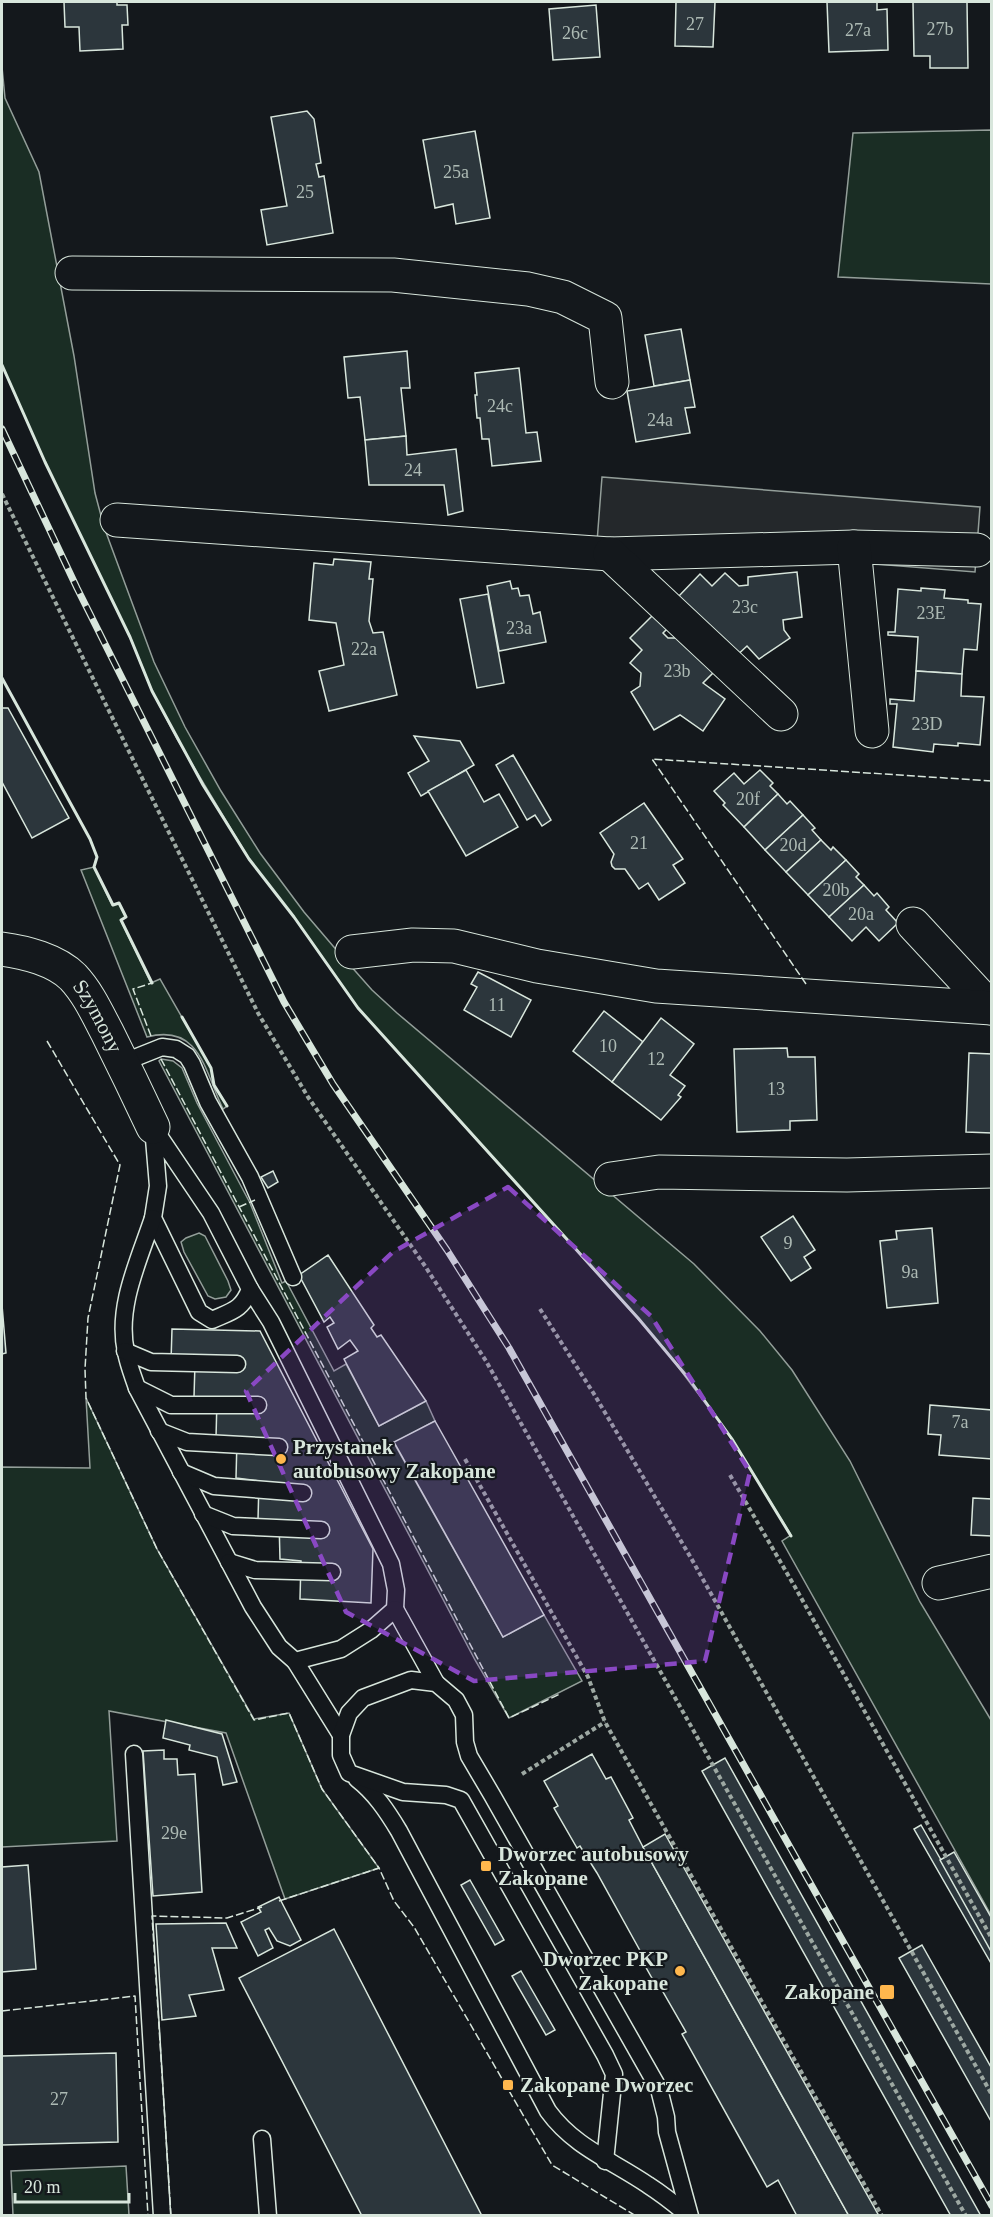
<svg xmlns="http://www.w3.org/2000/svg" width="993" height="2217" viewBox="0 0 993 2217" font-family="Georgia,serif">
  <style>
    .grass { fill: #1a2d24; stroke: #939e99; stroke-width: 1.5 }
    .parking { fill: #24282b; stroke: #939e99; stroke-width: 1.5 }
    .building { fill: #2c363c; stroke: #d8e6dc; stroke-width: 1.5 }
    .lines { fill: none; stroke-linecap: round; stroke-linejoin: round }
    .service-casing { stroke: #d8e6dc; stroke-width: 19 }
    .minor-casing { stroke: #d8e6dc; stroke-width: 35 }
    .path { stroke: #9da8a2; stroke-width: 4; stroke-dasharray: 4.5 3; stroke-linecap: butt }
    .service { stroke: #14181c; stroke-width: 16 }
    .minor { stroke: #14181c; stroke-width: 33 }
    .rail-casing { stroke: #d8e6dc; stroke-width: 7 }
    .rail { stroke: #14181c; stroke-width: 4.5; stroke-dasharray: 14; stroke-linecap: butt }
    .fence { stroke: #d8e6dc; stroke-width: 1.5; stroke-dasharray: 8 3; stroke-linecap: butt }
    .wall { stroke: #d8e6dc; stroke-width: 3 }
    .marked { fill: #8948c3; fill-opacity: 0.2; stroke: #8948c3; stroke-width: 4.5; stroke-dasharray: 12 8; stroke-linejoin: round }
    .poi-dot { fill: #ffb74d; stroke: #14181c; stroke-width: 2 }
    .labels { text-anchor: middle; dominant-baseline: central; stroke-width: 4.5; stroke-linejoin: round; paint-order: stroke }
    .number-label { font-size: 18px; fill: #adbab4 }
    .street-label { font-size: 21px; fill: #d8e6dc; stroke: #14181c }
    .poi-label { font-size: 21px; font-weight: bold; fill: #d8e6dc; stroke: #14181c; text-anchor: start }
  </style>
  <rect width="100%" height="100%" fill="#14181c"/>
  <g class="grass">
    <polygon points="2,67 5,98 39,172 74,356 95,493 104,527 154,662 185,727 221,791 260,853 304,912 333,946 372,990 397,1013 694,1264 760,1331 792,1370 850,1461 920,1602 991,1720 991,1915 782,1541 791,1535 732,1439 664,1348 358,1008 294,917 249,859 177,739 152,691 130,637 45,462 2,365"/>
    <polygon points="991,130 991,284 838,277 853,133"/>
    <path d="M 94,867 L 112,905 L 119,903 L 126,917 L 121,921 L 151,983 L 160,979 L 211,1068 L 214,1085 L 227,1106 L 223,1109 C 205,1072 200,1023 147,1037 L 81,870 Z"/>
    <polygon points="161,1059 173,1061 182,1068 197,1103 250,1203 282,1283 286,1281 334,1371 346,1364 379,1426 426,1401 435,1421 394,1443 503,1637 544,1615 582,1681 509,1718 475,1660 159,1061"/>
    <polygon points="199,1233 205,1236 228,1281 231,1290 226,1297 215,1299 208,1296 184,1252 181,1242 186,1238"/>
    <polygon points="86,1398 157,1549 254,1719 289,1713 322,1789 379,1868 285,1899 226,1733 109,1711 117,1841 2,1847 2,1467 90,1468"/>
    <polygon points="126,2166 129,2215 13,2215 11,2171"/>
  </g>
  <polygon class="parking" points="602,477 980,507 975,572 597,542"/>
  <g class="building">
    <polygon points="64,2 117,2 117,5 127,5 128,25 122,25 123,49 80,51 79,27 65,27"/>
    <polygon points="676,2 715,2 713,47 675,46"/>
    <polygon points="827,2 877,2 877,10 887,9 888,50 829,52"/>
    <polygon points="913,2 967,2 968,68 930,68 930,56 914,56"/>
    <polygon points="596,5 600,57 553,60 549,9"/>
    <polygon points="307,111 314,119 321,163 316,164 319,177 324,176 333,233 267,245 261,210 287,206 271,117"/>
    <polygon points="475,131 490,218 456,224 453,204 435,208 423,140"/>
    <polygon points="681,329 690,380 654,386 645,335"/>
    <polygon points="407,351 410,388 401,388 406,436 365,440 360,397 348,398 344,357"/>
    <polygon points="519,368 526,433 537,432 541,461 492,466 489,439 482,439 480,418 477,418 475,395 477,395 475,373"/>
    <polygon points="690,380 695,407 685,408 690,433 636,442 627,391"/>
    <polygon points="406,436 407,455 456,449 463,511 448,515 444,485 369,485 365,440"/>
    <polygon points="334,559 371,562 369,579 373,579 369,621 373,633 383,632 397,695 329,711 319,671 344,665 336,623 309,620 314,563 333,565"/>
    <polygon points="797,572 802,617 783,620 784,630 790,638 759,659 747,646 732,660 678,597 700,574 712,586 725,573 739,586 748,585 748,577"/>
    <polygon points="510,581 512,589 518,588 520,596 529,595 533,614 540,612 546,642 499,651 487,586"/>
    <polygon points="921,588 945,590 944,598 968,600 968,603 981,604 977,650 964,649 962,674 916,671 918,637 888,635 888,632 895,632 898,589 921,591"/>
    <polygon points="488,594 504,683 477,688 460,599"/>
    <polygon points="653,615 667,629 663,633 668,638 686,638 717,669 703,683 725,699 703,731 680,715 654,730 631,692 640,686 641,673 630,663 642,650 630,638"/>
    <polygon points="916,671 962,674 961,696 984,697 980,745 958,743 958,746 934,744 933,752 893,747 897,704 890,704 890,699 914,701"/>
    <polygon points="2,708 8,708 69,818 32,838 2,782"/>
    <polygon points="414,736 460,741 474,765 421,796 408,773 429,761"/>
    <polygon points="513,755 551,820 542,826 535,815 527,820 496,765"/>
    <polygon points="466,770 484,802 499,794 518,827 466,856 428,791"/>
    <polygon points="760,770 773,783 770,786 778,794 744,827 723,805 725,803 714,791 734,773 744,784"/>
    <polygon points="778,794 787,804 790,801 803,815 765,850 744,827"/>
    <polygon points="644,803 683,859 673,865 685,883 659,900 648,883 639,889 625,869 615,869 612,866 611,862 614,854 600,833"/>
    <polygon points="803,815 815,828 812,830 821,840 786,872 765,850"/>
    <polygon points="821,840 831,850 833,847 846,860 808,895 786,872"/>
    <polygon points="846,860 859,874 856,877 864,885 829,917 808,895"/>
    <polygon points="864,885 874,896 877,893 889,907 886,910 898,923 879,941 866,927 852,941 829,917"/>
    <polygon points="478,972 531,1000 511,1037 464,1010 477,987 471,984"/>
    <polygon points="604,1011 643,1042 612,1082 573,1051"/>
    <polygon points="661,1018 694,1044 670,1075 685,1086 678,1095 681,1097 661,1120 612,1082"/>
    <polygon points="787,1048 788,1057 815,1057 817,1120 790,1121 790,1130 737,1132 734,1049"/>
    <polygon points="969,1053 992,1054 992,1133 966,1132"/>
    <polygon points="273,1171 278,1182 268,1188 261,1177"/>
    <polygon points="793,1216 815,1250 804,1257 811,1268 791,1281 761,1237"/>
    <polygon points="932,1228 938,1303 887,1308 880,1241 897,1239 896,1231"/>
    <polygon points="328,1255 374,1325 371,1328 377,1337 381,1335 426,1401 379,1426 344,1359 358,1351 350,1340 338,1349 327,1327 334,1323 330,1317 324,1322 299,1275"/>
    <polygon points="2,1305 6,1353 2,1354"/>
    <polygon points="172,1329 260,1331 373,1549 371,1603 300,1599 301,1561 280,1559 279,1521 258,1520 259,1481 236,1478 237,1440 216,1438 217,1399 194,1397 195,1363 171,1361"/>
    <polygon points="930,1405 992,1410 992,1459 939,1455 941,1435 928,1434"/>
    <polygon points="435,1421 544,1615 503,1637 394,1442"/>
    <polygon points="973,1498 992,1499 992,1536 971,1535"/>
    <polygon points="166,1720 222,1734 237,1782 223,1785 217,1757 189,1750 190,1745 163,1738"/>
    <polygon points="164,1750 164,1759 177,1759 178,1775 195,1774 202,1892 153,1896 143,1751"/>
    <polygon points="592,1754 606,1779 611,1777 633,1818 629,1820 643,1847 849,2216 797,2216 778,2180 767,2187 682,2034 686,2032 659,1985 657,1987 640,1957 643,1956 597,1873 580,1846 577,1848 554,1808 558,1806 544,1781"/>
    <polygon points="725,1758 981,2216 951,2216 702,1771"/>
    <polygon points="921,1825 992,1949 992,1965 914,1829"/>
    <polygon points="665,1834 879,2216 849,2216 643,1847"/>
    <polygon points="954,1852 992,1919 992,1953 940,1860"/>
    <polygon points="28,1865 36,1969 2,1972 2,1867"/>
    <polygon points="470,1880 504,1940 495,1945 461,1885"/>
    <polygon points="279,1897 301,1940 290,1946 277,1941 269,1928 265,1930 273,1948 258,1956 241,1922 261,1912 258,1907"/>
    <polygon points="226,1923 237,1948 212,1948 224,1990 189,1995 196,2016 162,2020 156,1924"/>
    <polygon points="334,1929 482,2216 362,2216 239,1978"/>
    <polygon points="922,1945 992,2069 992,2123 899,1958"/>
    <polygon points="521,1971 555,2030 546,2035 512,1976"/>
    <polygon points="116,2053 118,2142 2,2145 2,2056"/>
  </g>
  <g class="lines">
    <defs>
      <g id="service">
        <polyline points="122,1063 162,1047 176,1049 187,1056 192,1064 208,1102 250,1177 293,1277"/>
        <path d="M 153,1127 L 211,1213 L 250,1289 C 242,1310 232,1311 212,1320 L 199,1312 L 153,1218 L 158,1186 Z"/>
        <path d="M 153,1218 C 139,1260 116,1307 126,1352 C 128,1364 133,1376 137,1388 L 253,1607 L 279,1647 L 295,1661 L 341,1649 L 371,1630 L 395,1609 L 396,1590 L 391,1564 L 271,1322 L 250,1289"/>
        <polyline points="125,1351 151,1362 237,1364"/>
        <polyline points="137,1388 171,1405 258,1405"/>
        <polyline points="159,1431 187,1442 279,1447"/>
        <polyline points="181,1472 214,1486 303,1493"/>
        <polyline points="203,1514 233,1526 321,1530"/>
        <polyline points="229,1562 255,1570 332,1572"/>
        <polyline points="395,1609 436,1683"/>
        <polyline points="295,1661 341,1735"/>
        <polyline points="134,1754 162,2216"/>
        <path d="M 357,1779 C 375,1793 387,1811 399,1831 L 548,2111 C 574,2147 613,2161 648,2185 C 662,2194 676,2205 689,2216"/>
        <polyline points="262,2139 268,2216"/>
        <polyline points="605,2161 614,2074 605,2055 461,1800 446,1795 403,1792 349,1773 341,1755 341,1735 349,1713 363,1698 411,1680 436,1683 456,1700 464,1715 465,1742 469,1756 492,1795 659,2089 666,2117 667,2132 690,2216"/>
      </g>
      <g id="minor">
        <polyline points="72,273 393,275 528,289 563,297 605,318 612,382"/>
        <polyline points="117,520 610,554 854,547 977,550"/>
        <polyline points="854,547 872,731"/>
        <polyline points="610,554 781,714"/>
        <polyline points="913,924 991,1008"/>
        <path id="s1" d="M 2,949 C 25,952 56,960 73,977 C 88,993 97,1013 107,1032 C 123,1064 138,1095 153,1127"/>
        <polyline points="352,952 413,945 454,946 537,966 656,986 992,1008"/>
        <polyline points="611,1179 659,1172 847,1175 992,1171"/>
        <polyline points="939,1583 992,1571"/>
      </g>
    </defs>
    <use href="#service" class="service-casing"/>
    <use href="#minor" class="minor-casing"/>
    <g class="path">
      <polyline points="2,494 258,1013 308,1097 425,1266 486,1361 966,2216"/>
      <polyline points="540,1309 594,1394 691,1558 992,2095"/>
      <polyline points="465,1459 588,1677 605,1722 882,2216"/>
      <polyline points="730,1475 795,1587 992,1939"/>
      <polyline points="522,1774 605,1722"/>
    </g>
    <use href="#service" class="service"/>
    <use href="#minor" class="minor"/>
    <defs>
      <polyline id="rail" points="2,429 77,588 284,1002 333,1084 447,1250 509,1348 992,2206"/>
    </defs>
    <use href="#rail" class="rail-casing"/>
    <use href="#rail" class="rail"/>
    <g class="fence">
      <polyline points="806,984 652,759 992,781"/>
      <polyline points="151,1036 133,989 152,983"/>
      <polyline points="47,1041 120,1165 88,1318 85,1369 86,1398 157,1549 254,1720 289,1713 322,1789 379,1868"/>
      <polyline points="161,1059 509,1718 560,1694"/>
      <polyline points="239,1207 255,1200"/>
      <polyline points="279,1901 379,1868 394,1901 414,1927 552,2165 636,2216"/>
      <polyline points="2,2011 135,1996 148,2216"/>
      <polyline points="171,2216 152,1916 227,1918 262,1907"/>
    </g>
    <g class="wall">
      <polyline points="2,365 45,462 130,637 152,691 203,785 249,859 294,917 358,1008 638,1318 689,1379 732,1439 791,1536"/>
      <polyline points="2,678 90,839 97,857 94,867 113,905 119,903 126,917 121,920 152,983"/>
      <polyline points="182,1017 211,1068 214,1085 227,1106"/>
    </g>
  </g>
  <path class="marked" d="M 508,1187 L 651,1316 L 750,1472 L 705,1661 L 474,1681 L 346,1612 L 246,1391 L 393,1252 Z"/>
  <g class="poi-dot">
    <circle cx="281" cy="1459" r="6"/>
    <rect x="480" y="1860" width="12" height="12" rx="3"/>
    <circle cx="680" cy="1971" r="6"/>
    <rect x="879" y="1984" width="16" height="16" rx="3"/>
    <rect x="502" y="2079" width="12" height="12" rx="3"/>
  </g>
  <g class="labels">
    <g class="number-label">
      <text x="695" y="24">27</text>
      <text x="940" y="29">27b</text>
      <text x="858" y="30">27a</text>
      <text x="575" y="33">26c</text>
      <text x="456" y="172">25a</text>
      <text x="305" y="192">25</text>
      <text x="500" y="406">24c</text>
      <text x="660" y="420">24a</text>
      <text x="413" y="470">24</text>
      <text x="745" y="607">23c</text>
      <text x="931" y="613">23E</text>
      <text x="519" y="628">23a</text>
      <text x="364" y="649">22a</text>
      <text x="677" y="671">23b</text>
      <text x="927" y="724">23D</text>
      <text x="748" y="799">20f</text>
      <text x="639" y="843">21</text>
      <text x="793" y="845">20d</text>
      <text x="836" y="890">20b</text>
      <text x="861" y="914">20a</text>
      <text x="497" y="1005">11</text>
      <text x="608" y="1046">10</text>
      <text x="656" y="1059">12</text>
      <text x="776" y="1089">13</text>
      <text x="788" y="1243">9</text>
      <text x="910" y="1272">9a</text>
      <text x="960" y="1422">7a</text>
      <text x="174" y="1833">29e</text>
      <text x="59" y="2099">27</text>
    </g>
    <g class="street-label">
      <text stroke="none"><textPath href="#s1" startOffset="124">Szymony</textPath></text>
    </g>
    <g class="poi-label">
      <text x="293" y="1447">Przystanek<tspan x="293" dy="24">autobusowy Zakopane</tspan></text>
      <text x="498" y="1854">Dworzec autobusowy<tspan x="498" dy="24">Zakopane</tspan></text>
      <text x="668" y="1959" text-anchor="end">Dworzec PKP<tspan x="668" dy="24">Zakopane</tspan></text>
      <text x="874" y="1992" text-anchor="end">Zakopane</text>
      <text x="520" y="2085">Zakopane Dworzec</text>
    </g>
  </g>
  <rect width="993" height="2217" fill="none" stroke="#d8e6dc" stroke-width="6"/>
  <path d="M15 2193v9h114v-9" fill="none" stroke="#d8e6dc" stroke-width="3"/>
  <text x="24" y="2193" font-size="18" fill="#d8e6dc" stroke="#14181c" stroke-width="4.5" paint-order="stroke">20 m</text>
</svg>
